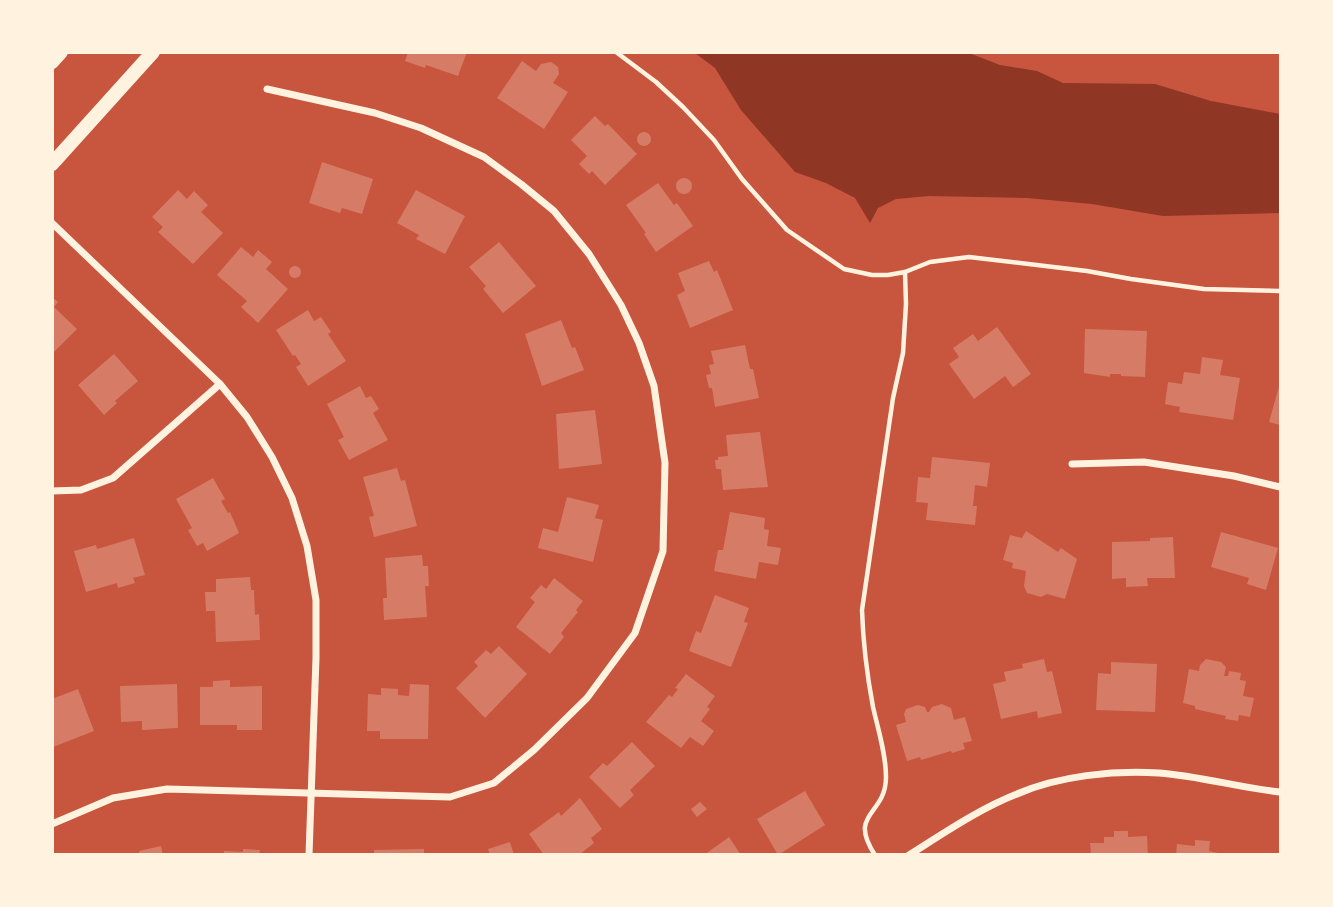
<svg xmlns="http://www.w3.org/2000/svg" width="1333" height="907" viewBox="0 0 1333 907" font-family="Roboto,sans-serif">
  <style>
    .water { fill: #8f3625 }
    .building { fill: #d67c66 }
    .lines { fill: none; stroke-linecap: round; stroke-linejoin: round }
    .path { stroke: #fff3e0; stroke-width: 4.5 }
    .minor { stroke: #fff3e0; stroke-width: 7 }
    .secondary { stroke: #fff3e0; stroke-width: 14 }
  </style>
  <rect width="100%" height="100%" fill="#c8553d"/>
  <polygon class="water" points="695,53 969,53 1000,65 1037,71 1063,83 1155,84 1211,101 1280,114 1280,213 1163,216 1092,204 1027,198 929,196 896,199 878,208 870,223 855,198 826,183 795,172 741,110 715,68"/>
  <g class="building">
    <polygon points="408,52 467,52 458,76 426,65 425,68 405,61"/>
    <polygon points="522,61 536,71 541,64 551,62 558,67 559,74 553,83 568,92 544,129 497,98"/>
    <polygon points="595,116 605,126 608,124 637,154 605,185 592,171 589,174 579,164 587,156 571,140"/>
    <circle cx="644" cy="139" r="7"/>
    <polygon points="322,162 373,179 362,214 342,208 340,213 309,203"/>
    <circle cx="684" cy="186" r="8"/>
    <polygon points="658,183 674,205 677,203 693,226 656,252 644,234 646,233 626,205"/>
    <polygon points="178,190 187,199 194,191 208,205 201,212 223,233 193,264 158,232 163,227 152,217"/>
    <polygon points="416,190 465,216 445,254 416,239 419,235 397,223"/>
    <polygon points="499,242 536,286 503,313 483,289 486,286 469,267"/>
    <polygon points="241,247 253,257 258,250 272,262 266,269 288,289 258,323 241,307 247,301 217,275"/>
    <polygon points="709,261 714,272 717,270 733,310 690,328 677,295 685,291 678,273"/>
    <circle cx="295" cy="272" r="6"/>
    <polygon points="52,297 58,302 54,307 77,329 52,354"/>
    <polygon points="308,310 314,321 321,317 331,332 328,334 346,361 308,386 296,367 301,364 295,355 293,356 276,330"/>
    <polygon points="561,320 572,348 575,347 584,370 542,386 525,334"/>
    <polygon points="997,327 1031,374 1013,387 1005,376 974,399 949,364 959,357 953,348 973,334 978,341"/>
    <polygon points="1085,329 1147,331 1145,377 1121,376 1121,374 1110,374 1110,377 1084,373"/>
    <polygon points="745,345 750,369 753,369 759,398 715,407 712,388 709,388 706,375 711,374 709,365 714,364 711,351"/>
    <polygon points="114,354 138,381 115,401 117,403 104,415 78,385"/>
    <polygon points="1202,357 1223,360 1220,375 1240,378 1233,420 1179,412 1180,407 1165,404 1168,382 1182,384 1184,372 1200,374"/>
    <polygon points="1280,383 1280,425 1269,422"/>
    <polygon points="360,386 366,398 371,396 379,409 373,413 388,440 349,460 338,440 344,437 327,404"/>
    <polygon points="595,410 602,464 559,469 556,414"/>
    <polygon points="760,432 768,487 723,490 721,469 716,469 715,460 718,460 718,457 728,456 726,435"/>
    <polygon points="932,457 990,463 987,487 975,485 973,506 977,506 975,525 926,520 928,503 916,502 918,477 930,478"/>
    <polygon points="397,468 401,481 405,480 417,526 374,537 369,517 374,516 363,477"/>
    <polygon points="213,478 225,499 221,501 228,513 230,512 239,533 207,551 203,543 197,546 188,530 192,528 176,499"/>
    <polygon points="567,497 599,505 595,518 603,520 593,562 538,548 543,528 558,532"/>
    <polygon points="730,512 765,518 764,529 769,530 767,546 781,548 778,565 759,562 756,579 714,571 718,550 723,550"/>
    <polygon points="1026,531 1058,552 1061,548 1077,559 1065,599 1047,594 1041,597 1027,593 1024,586 1026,571 1012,568 1013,563 1003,560 1010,535 1022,538"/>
    <polygon points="1221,532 1278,548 1266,590 1247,584 1249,578 1211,567"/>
    <polygon points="1173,537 1175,578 1147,578 1148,586 1126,587 1126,578 1112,579 1112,542 1150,541 1150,538"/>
    <polygon points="134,538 145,575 133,578 135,583 118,588 117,583 86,592 74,551 96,545 97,549"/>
    <polygon points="422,555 423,566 428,566 429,586 425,586 427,617 384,620 383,598 387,598 385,558"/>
    <polygon points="250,577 251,590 254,590 255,615 259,614 260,640 216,642 215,611 206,611 205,592 216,592 216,579"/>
    <polygon points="554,578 583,601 576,610 578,612 561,633 564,637 550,654 516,627 535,602 530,598 541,585 546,589"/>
    <polygon points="715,595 749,608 744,622 748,623 731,667 689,651 696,631 701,633"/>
    <polygon points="499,646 527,674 485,718 456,688 478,666 474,662 486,650 491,654"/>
    <polygon points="1044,659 1047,672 1052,671 1062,713 1038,718 1037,711 1001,719 993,684 1006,681 1004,672 1023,668 1022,664"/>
    <polygon points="1206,659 1221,662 1226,667 1224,676 1228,676 1229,671 1241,673 1240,680 1246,681 1243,696 1254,698 1250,717 1239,715 1238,721 1225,719 1226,716 1195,709 1195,706 1183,703 1189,669 1199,671 1200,665"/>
    <polygon points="1111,662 1157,664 1155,712 1096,710 1098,673 1111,674"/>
    <polygon points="686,674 715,696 707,707 710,709 701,721 714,731 703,746 690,737 681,748 646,722 669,695 672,697 678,689 675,688"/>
    <polygon points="230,680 230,687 262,686 262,730 237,730 237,725 200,725 200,687 213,687 213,681"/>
    <polygon points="177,684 178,728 142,730 142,721 121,722 120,686"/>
    <polygon points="410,684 429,685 428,739 380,739 380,731 367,731 368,694 381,695 381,688 398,689 398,695 409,696"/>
    <polygon points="78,689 94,731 53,747 52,699"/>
    <polygon points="942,704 951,708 954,720 965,717 972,741 963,743 965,749 952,753 951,751 921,760 920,757 907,761 896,725 906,722 904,714 906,709 918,705 925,707 927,712 929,712 932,707"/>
    <polygon points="632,742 655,766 630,790 634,795 620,808 589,777 603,763 607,766"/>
    <polygon points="805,791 825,825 778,855 757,819"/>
    <polygon points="580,798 602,829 591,838 594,843 579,855 544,855 529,834 559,812 561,816"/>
    <polygon points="700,802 707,809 697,817 691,809"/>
    <polygon points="1114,831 1128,831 1128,837 1147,836 1148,855 1091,855 1090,843 1104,843 1104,837 1114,837"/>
    <polygon points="729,837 741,855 704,855"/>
    <polygon points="1195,840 1210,841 1209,851 1227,855 1176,855 1177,844 1195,846"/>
    <polygon points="510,842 514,855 490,855 488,849"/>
    <polygon points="161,846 163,855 140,855 139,851"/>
    <polygon points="243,849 260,850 259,855 224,855 224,851 243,852"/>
    <polygon points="424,849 424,855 374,855 374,850"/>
  </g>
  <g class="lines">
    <g class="path">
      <polyline points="616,52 656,82 683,107 714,140 742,179 787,230 844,269 872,275 888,275 905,272 930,262 969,257 1087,271 1131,279 1204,289 1280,291"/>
      <path d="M 875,855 C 847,812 886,816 886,777 C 886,754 878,729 873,707 C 867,675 863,642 862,610 L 893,398 L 903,353 L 906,304 L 905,272"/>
    </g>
    <g class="minor">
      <polyline points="52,223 220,384 247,417 272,457 292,498 307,546 316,600 316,658 309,855"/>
      <polyline points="1072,464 1144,462 1234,476 1280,487"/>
      <polyline points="52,491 81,490 113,478 220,384"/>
      <polyline points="52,824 113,798 167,789 450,797 494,783 534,750 587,698 635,633 663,551 665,463 654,386 639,343 621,305 589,254 554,211 521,184 484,157 421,128 375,113 267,89"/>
      <path d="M 909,855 C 944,833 979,809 1017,794 C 1058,776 1114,770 1159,773 C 1200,776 1240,788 1280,792"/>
    </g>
    <g class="secondary">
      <polyline points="52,62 61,52"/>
      <polyline points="52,164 153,52"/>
    </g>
  </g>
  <rect width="1333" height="907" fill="none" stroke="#fff3e0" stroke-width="108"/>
</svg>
